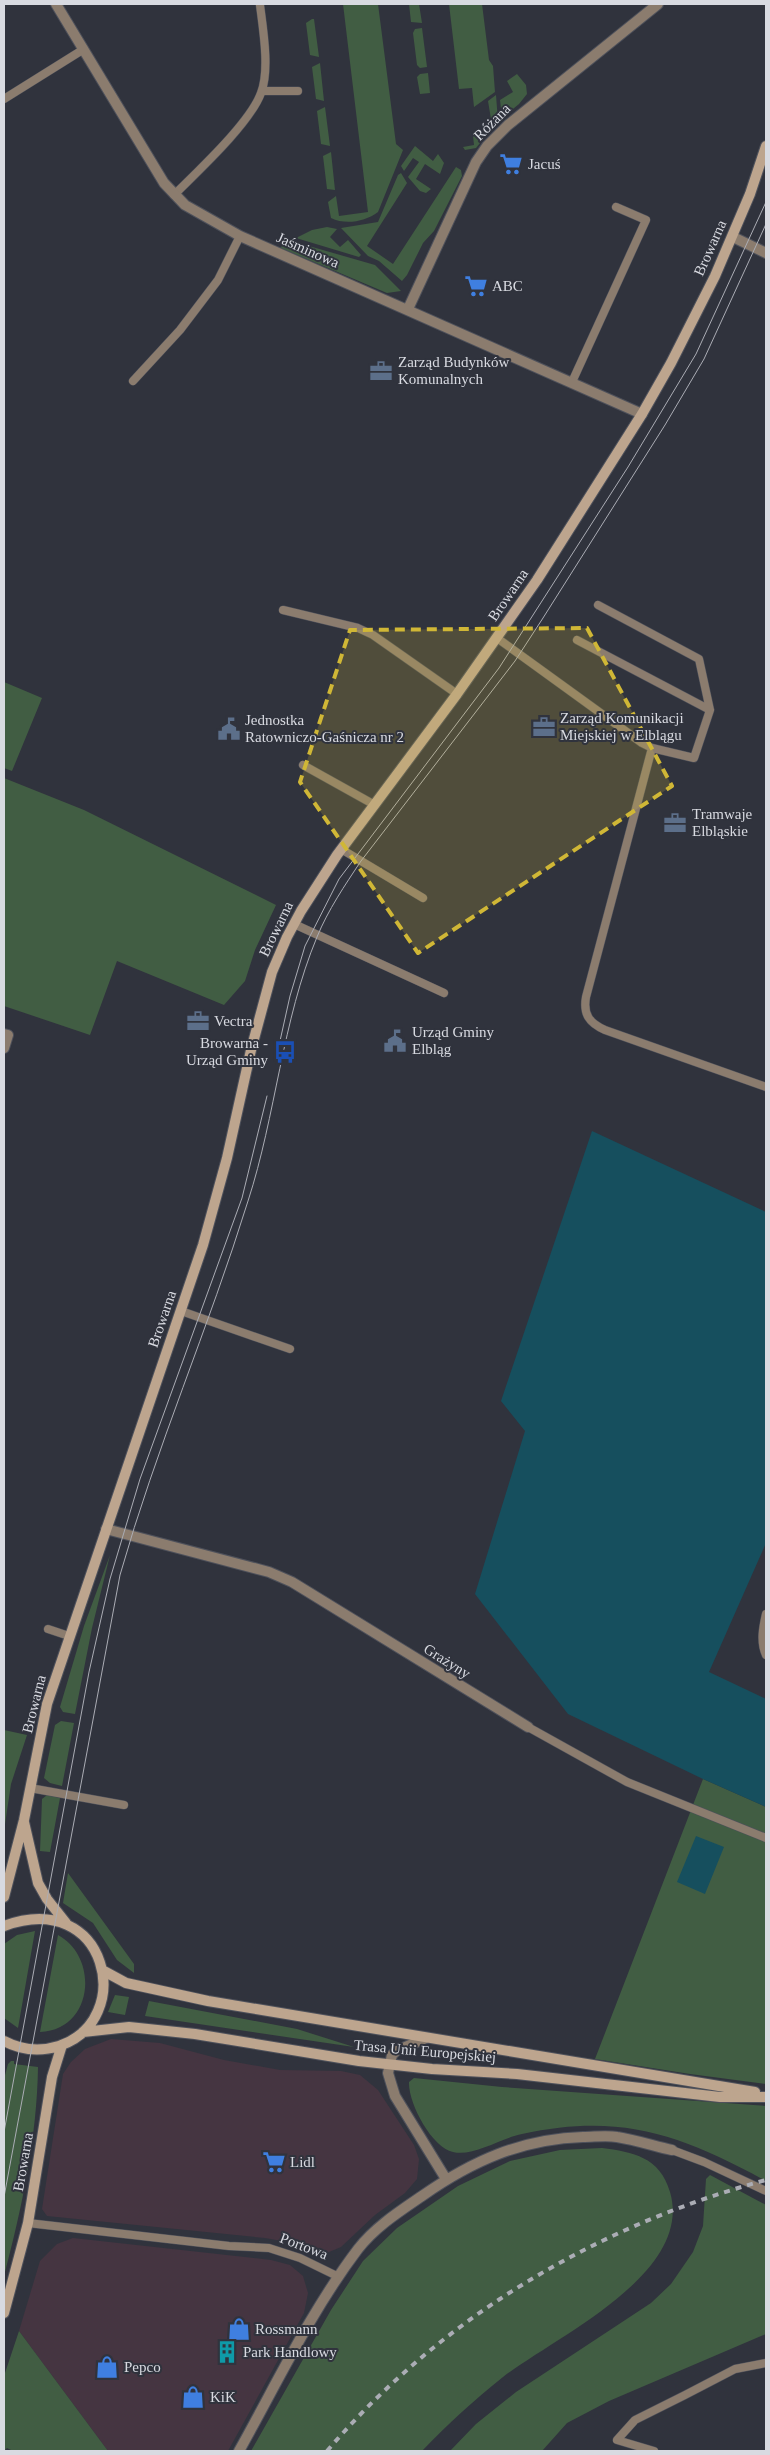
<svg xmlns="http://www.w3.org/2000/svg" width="770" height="2455" font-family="Georgia,serif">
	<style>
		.commercial { fill: #453541 }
		.green { fill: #415d43 }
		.water { fill: #164f5e }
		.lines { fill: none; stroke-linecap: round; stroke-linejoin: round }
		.lane-casing { stroke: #4e515b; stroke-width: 9 }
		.street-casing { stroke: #4e515b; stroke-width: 12 }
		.secondary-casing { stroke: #4e515b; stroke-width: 12 }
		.lane { stroke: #8b7c6e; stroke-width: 8 }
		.street { stroke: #8b7c6e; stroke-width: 10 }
		.secondary { stroke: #bda58e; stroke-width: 10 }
		.tram { stroke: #abadb5; stroke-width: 1 }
		.rail { stroke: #abadb5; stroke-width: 4; stroke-dasharray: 6 6; stroke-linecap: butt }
		.marked { fill: #d0b736; fill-opacity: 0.2; stroke: #d0b736; stroke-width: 4; stroke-dasharray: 10 6; stroke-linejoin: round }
		.labels { text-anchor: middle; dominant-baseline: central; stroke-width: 4; stroke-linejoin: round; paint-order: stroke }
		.street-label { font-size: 15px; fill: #d8dae1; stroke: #30333d }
		.poi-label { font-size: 15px; fill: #d8dae1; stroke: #30333d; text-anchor: start }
	</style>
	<rect width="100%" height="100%" fill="#30333d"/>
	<!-- commercial -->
	<path class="commercial" d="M111 2039 160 2043 224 2060 280 2070 341 2071 360 2075 378 2090 414 2145 419 2159 417 2179 405 2193 375 2215 341 2247 329 2252 322 2253 287 2242 265 2238 47 2216 42 2209 63 2074 71 2062 85 2049Z
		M73 2238 271 2260 290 2265 303 2276 308 2293 304 2313 228 2451H108L19 2331 40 2261 57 2244Z"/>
	<!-- green -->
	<path class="green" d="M343 4H378L396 144 403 150 378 212C365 222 345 225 331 218L328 202 336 196 339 216 368 212Z
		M409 4H419L422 23 411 22Z
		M449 4H482L489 60 493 66 495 92 474 107 472 88 459 89Z
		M312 19H314L319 57 310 55 306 23Z
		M422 28 427 67 420 68 417 65 413 33 415 29Z
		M320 63 324 101 316 99 312 67Z
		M428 73 430 93 420 94 417 77 420 74Z
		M517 74 526 85 527 94 519 104 502 118 500 100 513 92 507 81Z
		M496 95 498 121 476 148 465 150 463 147 474 145 473 136 492 125 488 101Z
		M325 107 330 146 321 144 317 111Z
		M415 146 433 161 438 154 444 163 440 174 425 164 416 179 431 189 426 193 420 191 408 177 419 162 413 158 404 171 401 166Z
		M331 152 335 190 327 189 323 156Z
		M456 167 461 170 462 176 434 231 423 243 407 275 402 281 379 261 368 256 341 228 378 222 398 175 401 173 407 183 367 246 393 264Z
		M327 227 337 229 330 237 340 247 348 240 361 255 359 257 296 238 312 230Z
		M295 242 375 265 401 291 387 293 281 248 282 245Z
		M4 682 42 698 12 771 4 768Z
		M4 778 84 810 276 905 255 950 245 981 224 1005 117 961 90 1035 4 1006Z
		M110 1555 92 1628 75 1714 63 1712 60 1707 84 1626Z
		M61 1721 74 1723 62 1786 50 1783 44 1778 55 1725Z
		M4 1730 27 1735 11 1784 4 1831Z
		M703 1779 766 1807V2084L690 2074 595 2059Z
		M47 1795 60 1798 50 1852 40 1851 42 1799Z
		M68 1873 134 1964V1973L117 1960 93 1923 63 1903Z
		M35 1931 18 2028 4 2018V1944L17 1935Z
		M58 1935C100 1958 93 2030 40 2032Z
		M115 1995 129 1997 125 2015 108 2012Z
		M149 2001 297 2029 354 2047 145 2016Z
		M11 2061H14V2064L38 2067C37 2137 22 2208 4 2276V2079L8 2064Z
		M414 2078 502 2087 766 2106V2181C679 2134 621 2113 522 2134 501 2138 473 2157 453 2152 432 2148 408 2103 409 2082Z
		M602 2148C633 2152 660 2157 670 2192 694 2274 555 2337 503 2377 474 2400 448 2424 422 2451H251L331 2310 363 2261 397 2228 458 2186 510 2161 560 2150Z
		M710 2175 766 2205V2334L609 2401 567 2423 542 2451H450L476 2424 516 2392 651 2303 671 2284 693 2252 703 2226 706 2179Z
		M19 2331 108 2451H13L7 2448 4 2451V2376Z"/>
	<!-- water -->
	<path class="water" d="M592 1131 766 1212V1543L709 1672 766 1699V1807L703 1779 568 1714 475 1594 525 1431 501 1401Z
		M696 1836 724 1847 705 1894 677 1882Z"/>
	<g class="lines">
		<defs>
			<path id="lane" d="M262 91H298
				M4 99 84 49
				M174 195C198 171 250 123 261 93 270 70 263 29 260 5
				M133 381 180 330 218 280 240 236
				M572 382 646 220 616 207
				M598 605 699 659 710 710 694 758 652 748
				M283 610 358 628 373 635 457 694
				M497 638 642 743 652 748 586 997C583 1014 589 1023 605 1030L766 1087
				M577 640 710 710
				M303 765 373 804
				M341 849 423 898
				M294 924 444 993
				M181 1311 290 1349
				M766 1614C763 1627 760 1642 766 1655
				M48 1629 69 1636
				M528 1727 627 1782 766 1838
				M30 1788 124 1805
				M672 2150 704 2162 766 2191
				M28 2223 229 2246 269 2248 300 2258 339 2277
				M654 2451 617 2440 635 2420 685 2395 735 2369 766 2363"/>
			<path id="street" d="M56 4 164 183 185 205 240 236 642 414
				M733 237 766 253
				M408 309 476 162 487 146 508 125 658 4
				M4 1034 8 1035 4 1048
				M106 1529 269 1572 292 1582 528 1727
				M426 2038 396 2051 392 2055 388 2073 395 2096 446 2179
				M239 2451C277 2383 311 2311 358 2249 375 2227 400 2211 422 2196 472 2161 521 2139 583 2137 594 2137 606 2135 617 2137 636 2140 654 2146 672 2150"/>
			<path id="secondary" d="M24 1822 38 1883 47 1899 66 1923
				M4 1897 24 1820 47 1704 203 1245 227 1158 251 1050 272 972 287 937 301 911 337 855 457 694 537 580 642 414 671 363 715 276 750 194 766 146
				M4 1926C108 1888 137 2020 59 2046 40 2052 21 2050 4 2041
				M102 1970 126 1983 208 2001 755 2092
				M83 2032 129 2027 195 2034 359 2061 432 2069 517 2074 720 2097H766
				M4 2313 28 2223 52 2077 62 2045"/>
		</defs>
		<!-- lane casing -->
		<use href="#lane" class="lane-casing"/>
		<!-- street casing -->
		<use href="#street" class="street-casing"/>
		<!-- secondary casing -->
		<use href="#secondary" class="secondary-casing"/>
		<!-- lane -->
		<use href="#lane" class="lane"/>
		<!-- street -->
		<use href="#street" class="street"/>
		<!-- secondary -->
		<use href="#secondary" class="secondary"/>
		<!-- tram -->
		<path class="tram" d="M278 1050 290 996 305 946 339 879 499 668 628 467 696 354 766 202
			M4 2132 89 1672 110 1579 140 1479 242 1198 267 1096
			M4 2197 120 1575C156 1448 209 1327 248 1201 276 1115 282 1021 317 937 328 910 345 885 361 861L515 661 543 618 665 425 704 359 766 224"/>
		<!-- rail -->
		<path class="rail" d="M327 2451C442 2317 596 2226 766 2180"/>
	</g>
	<!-- marked area -->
	<path class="marked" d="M587 628 672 786 418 953 300 782 350 630Z"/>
	<!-- icons -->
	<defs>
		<symbol id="supermarket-bare" viewBox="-9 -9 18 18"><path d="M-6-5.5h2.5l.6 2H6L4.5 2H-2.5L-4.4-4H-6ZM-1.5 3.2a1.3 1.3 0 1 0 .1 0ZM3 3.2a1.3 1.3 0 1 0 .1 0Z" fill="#3f7fe0" stroke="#30333d" stroke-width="2.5" paint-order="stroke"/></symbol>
		<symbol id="office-bare" viewBox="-9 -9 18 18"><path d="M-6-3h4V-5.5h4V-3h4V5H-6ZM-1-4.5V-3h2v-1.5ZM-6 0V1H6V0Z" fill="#5c6f8a" stroke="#30333d" stroke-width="2.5" paint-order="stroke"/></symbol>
		<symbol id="civic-bare" viewBox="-9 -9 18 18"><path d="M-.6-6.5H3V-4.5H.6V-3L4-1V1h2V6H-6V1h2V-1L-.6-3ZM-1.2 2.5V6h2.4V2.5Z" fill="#5c6f8a" stroke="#30333d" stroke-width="2.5" paint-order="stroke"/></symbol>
		<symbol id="bus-bare" viewBox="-9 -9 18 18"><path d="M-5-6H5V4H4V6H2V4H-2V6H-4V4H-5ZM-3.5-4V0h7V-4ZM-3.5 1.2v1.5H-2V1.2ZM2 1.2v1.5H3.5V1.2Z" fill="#1a4fb4" stroke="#30333d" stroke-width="2.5" paint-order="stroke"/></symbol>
		<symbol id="shop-bare" viewBox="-9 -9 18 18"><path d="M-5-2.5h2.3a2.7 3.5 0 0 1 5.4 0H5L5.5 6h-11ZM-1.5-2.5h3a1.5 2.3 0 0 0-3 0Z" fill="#3f7fe0" stroke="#30333d" stroke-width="2.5" paint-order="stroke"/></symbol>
		<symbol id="building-bare" viewBox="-9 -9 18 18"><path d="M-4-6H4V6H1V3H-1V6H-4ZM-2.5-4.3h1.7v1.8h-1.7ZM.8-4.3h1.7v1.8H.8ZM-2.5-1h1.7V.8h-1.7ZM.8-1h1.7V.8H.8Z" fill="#0f9aa8" stroke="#30333d" stroke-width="2.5" paint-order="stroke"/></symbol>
	</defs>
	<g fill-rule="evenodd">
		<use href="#supermarket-bare" x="495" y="148" width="32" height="32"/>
		<use href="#supermarket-bare" x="460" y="270" width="32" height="32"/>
		<use href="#office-bare" x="365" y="355" width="32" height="32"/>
		<use href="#office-bare" x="528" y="711" width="32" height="32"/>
		<use href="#civic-bare" x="213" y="713" width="32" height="32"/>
		<use href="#office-bare" x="659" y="807" width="32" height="32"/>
		<use href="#office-bare" x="182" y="1005" width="32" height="32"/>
		<use href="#civic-bare" x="379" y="1025" width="32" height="32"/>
		<use href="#bus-bare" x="269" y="1036" width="32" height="32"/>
		<use href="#supermarket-bare" x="258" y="2146" width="32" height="32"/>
		<use href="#shop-bare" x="223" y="2313" width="32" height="32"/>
		<use href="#building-bare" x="211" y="2336" width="32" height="32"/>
		<use href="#shop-bare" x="91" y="2351" width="32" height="32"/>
		<use href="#shop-bare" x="177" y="2381" width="32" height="32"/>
	</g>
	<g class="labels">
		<!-- street labels -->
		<g class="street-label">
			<text transform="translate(492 122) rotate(-45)">Różana</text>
			<text transform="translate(710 248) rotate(-66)">Browarna</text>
			<text transform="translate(308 250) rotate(24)">Jaśminowa</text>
			<text transform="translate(508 595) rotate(-56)">Browarna</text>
			<text transform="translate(276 929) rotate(-64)">Browarna</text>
			<text transform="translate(162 1319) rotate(-71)">Browarna</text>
			<text transform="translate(447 1661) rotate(32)">Grażyny</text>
			<text transform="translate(34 1704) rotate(-76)">Browarna</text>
			<text transform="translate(425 2051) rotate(5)">Trasa Unii Europejskiej</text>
			<text transform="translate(23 2162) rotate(-80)">Browarna</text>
			<text transform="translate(304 2246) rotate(21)">Portowa</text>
		</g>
		<!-- poi labels -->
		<g class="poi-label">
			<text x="528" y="164">Jacuś</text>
			<text x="492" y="286">ABC</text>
			<text x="398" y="362">Zarząd Budynków<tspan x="398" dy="17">Komunalnych</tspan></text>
			<text x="560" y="718">Zarząd Komunikacji<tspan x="560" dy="17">Miejskiej w Elblągu</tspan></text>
			<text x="245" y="720">Jednostka<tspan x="245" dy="17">Ratowniczo-Gaśnicza nr 2</tspan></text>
			<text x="692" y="814">Tramwaje<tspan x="692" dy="17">Elbląskie</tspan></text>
			<text x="214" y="1021">Vectra</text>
			<text x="412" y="1032">Urząd Gminy<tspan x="412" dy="17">Elbląg</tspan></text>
			<text x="268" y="1043" text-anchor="end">Browarna -<tspan x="268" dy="17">Urząd Gminy</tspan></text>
			<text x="290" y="2162">Lidl</text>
			<text x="255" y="2329">Rossmann</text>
			<text x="243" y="2352">Park Handlowy</text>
			<text x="124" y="2367">Pepco</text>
			<text x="210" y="2397">KiK</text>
		</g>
	</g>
	<!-- border -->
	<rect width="770" height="2455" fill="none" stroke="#d8dae1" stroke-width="10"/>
</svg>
